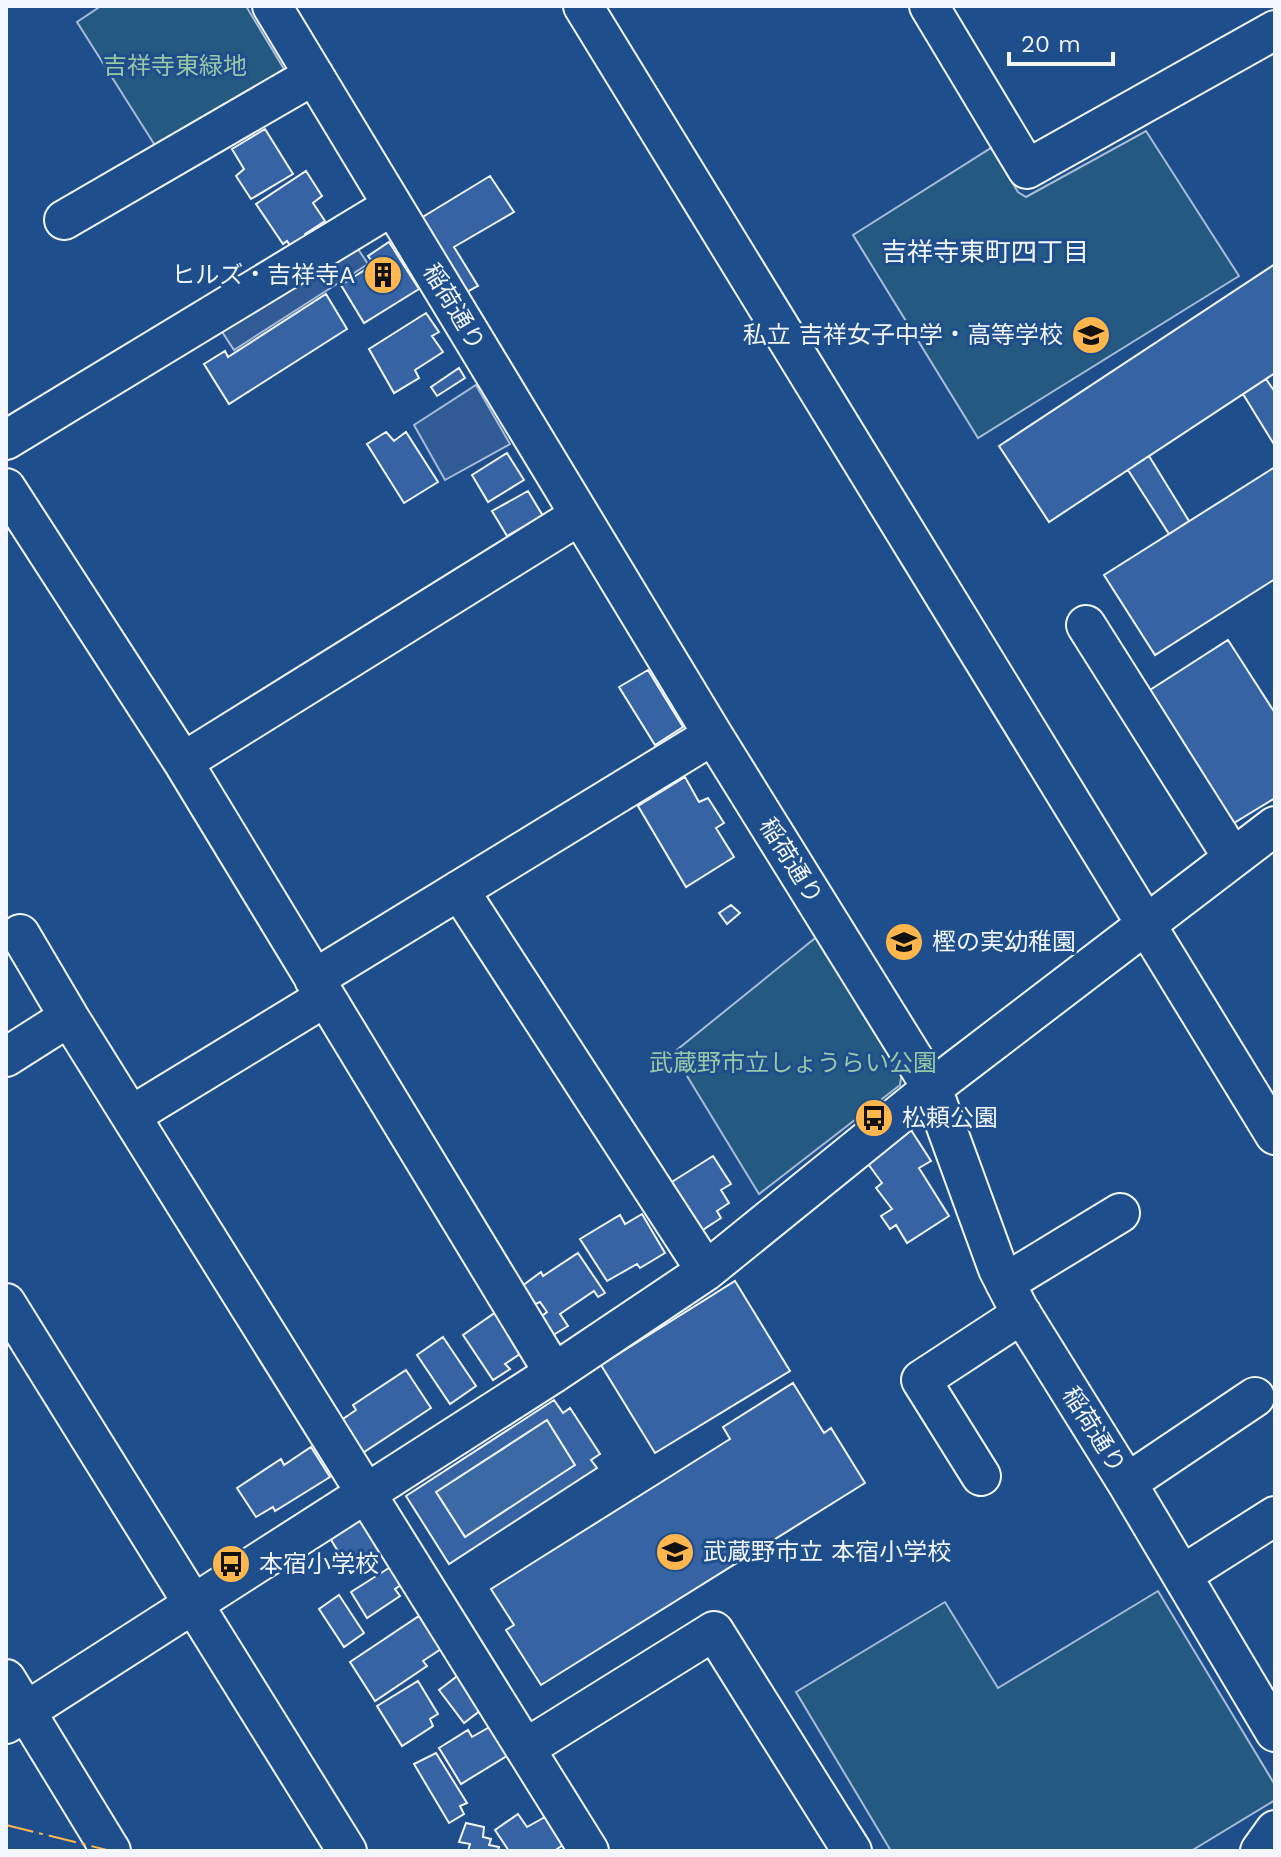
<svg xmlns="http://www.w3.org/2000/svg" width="1281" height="1857" font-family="'Work Sans','Noto Sans JP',sans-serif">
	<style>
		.green { fill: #245a82; stroke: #a8bbd7; stroke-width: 2 }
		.parking { fill: #305b95; stroke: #a8bbd7; stroke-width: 2 }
		.water { fill: #3b69a3; stroke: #a8bbd7; stroke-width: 2 }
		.building { fill: #3563a3; stroke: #f2f6ff; stroke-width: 2; fill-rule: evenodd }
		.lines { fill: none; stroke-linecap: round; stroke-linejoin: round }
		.minor-casing { stroke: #f2f6ff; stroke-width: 42 }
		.minor { stroke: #1f4e8c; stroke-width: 38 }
		.power { stroke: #ffb74d; stroke-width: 2; stroke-dasharray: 28 6 4 6; stroke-linecap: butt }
		.labels { text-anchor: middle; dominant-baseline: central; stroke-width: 6; stroke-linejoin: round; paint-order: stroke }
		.park-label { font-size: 24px; fill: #97c8a6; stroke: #1f4e8c }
		.poi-label { font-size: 24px; fill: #f2f6ff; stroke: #1f4e8c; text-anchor: start }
		.street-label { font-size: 24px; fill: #f2f6ff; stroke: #1f4e8c }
		.neighbourhood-label { font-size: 26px; fill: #f2f6ff; stroke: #1f4e8c }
	</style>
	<rect width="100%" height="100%" fill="#1f4e8c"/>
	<!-- green -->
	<path class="green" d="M101 6H246L284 69 156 147 77 22Z
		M1146 131 1239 276 978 438 853 235 991 148 1018 192 1026 197Z
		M819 935 902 1072 900 1085 759 1194 673 1053Z
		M1158 1591 1275 1785V1800L1191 1851H891L796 1692 945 1602 998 1688Z"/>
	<!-- parking -->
	<path class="parking" d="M354 243 368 264 234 350 219 327Z
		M476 385 510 444 445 480 414 425Z"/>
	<!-- water -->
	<path class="water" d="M547 1420 575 1465 465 1537 436 1492Z"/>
	<!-- building -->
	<path class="building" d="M265 129 293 174 251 199 236 176 244 169 232 149Z
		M306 171 322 196 313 203 325 221 305 234 308 240 292 249 287 241 283 244 256 204Z
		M490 176 514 212 454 247 478 286 467 292 421 218Z
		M389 242 419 289 364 323 341 285 374 264 368 256Z
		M1275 264V373L1049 522 999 446Z
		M326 294 347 329 229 404 204 364 225 351 228 357Z
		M426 313 439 332 432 336 443 352 415 370 419 378 394 393 369 349Z
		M459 368 465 378 437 396 431 387Z
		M1266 379 1275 392V446L1243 394Z
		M386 432 394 441 406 432 438 482 404 503 367 444Z
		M507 453 524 480 488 502 472 475Z
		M1149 456 1189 521 1169 534 1128 470Z
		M1275 467V579L1155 655 1104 575Z
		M528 491 543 516 507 536 492 511Z
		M1228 640 1275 713V798L1234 823 1150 690Z
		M648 670 683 727 655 745 619 687Z
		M685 777 699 802 708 798 724 823 716 828 734 857 686 887 638 806Z
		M731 905 740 913 727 924 719 913Z
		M911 1130 931 1161 919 1168 949 1216 907 1243 896 1225 890 1229 881 1216 892 1209 876 1188 882 1183 866 1161Z
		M713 1156 731 1184 721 1190 729 1203 717 1211 721 1218 698 1233 667 1185Z
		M642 1214 665 1253 640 1268 637 1264 607 1281 580 1239 620 1215 625 1224Z
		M578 1253 605 1293 598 1297 594 1291 560 1314 568 1326 550 1337 538 1319 547 1312 540 1302 533 1305 522 1286 541 1272 543 1276Z
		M735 1281 790 1371 655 1453 601 1365Z
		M496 1312 523 1352 505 1364 510 1369 493 1380 463 1335Z
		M443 1337 476 1386 450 1404 417 1355Z
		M406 1370 431 1408 361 1454 340 1421 356 1410 353 1405Z
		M793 1383 824 1433 831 1428 865 1483 541 1685 506 1630 514 1625 491 1589 730 1439 723 1427Z
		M554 1400 563 1413 570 1408 600 1454 591 1460 597 1468 449 1564 406 1496ZM547 1420 575 1465 465 1537 436 1492Z
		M311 1447 330 1477 275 1511 273 1507 256 1517 237 1488 281 1459 284 1465Z
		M361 1518 385 1549 351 1573 330 1538Z
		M392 1566 404 1583 395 1589 400 1596 367 1618 351 1592Z
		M339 1595 364 1633 344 1647 319 1609Z
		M419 1616 441 1649 423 1661 427 1666 375 1701 350 1662Z
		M460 1674 485 1707 464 1723 439 1690Z
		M418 1681 438 1714 430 1719 433 1726 402 1746 377 1706Z
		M493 1725 510 1754 461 1784 439 1748 468 1730 472 1737Z
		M436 1753 467 1803 460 1806 464 1814 449 1823 414 1764Z
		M518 1814 527 1827 545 1817 563 1845 554 1851H509L495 1830Z
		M466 1823 484 1827 483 1837 491 1839 489 1845 499 1847 498 1851H468L470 1844 459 1842Z"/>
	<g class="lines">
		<defs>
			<path id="minor" d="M272 6 713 735 932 1088 998 1269 1018 1308 1127 1483 1275 1732
				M583 6 1275 1135
				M929 6 1027 169 1275 30
				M64 220 314 75
				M6 440 392 206
				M6 488 183 762 554 1373
				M1086 625 1233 858
				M183 762 580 515
				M459 890 706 1271
				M20 934 69 1017 589 1851
				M314 979 713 735
				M6 1057 69 1017
				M132 1115 324 998
				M1005 1283 1120 1213
				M6 1303 347 1851
				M981 1476 921 1380 1022 1314
				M1127 1483 1255 1397
				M1182 1575 1275 1516
				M6 1679 111 1851
				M6 1724 554 1373 706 1271 932 1088 1275 826
				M526 1748 714 1631 852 1851
				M1260 1851 1275 1830"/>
		</defs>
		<!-- minor casing -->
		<use href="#minor" class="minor-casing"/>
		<!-- minor -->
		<use href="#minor" class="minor"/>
		<!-- power -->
		<path class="power" d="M6 1825 111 1851"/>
	</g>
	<!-- icons -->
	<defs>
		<symbol id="building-disc" viewBox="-11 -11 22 22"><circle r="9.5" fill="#ffb74d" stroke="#1f4e8c"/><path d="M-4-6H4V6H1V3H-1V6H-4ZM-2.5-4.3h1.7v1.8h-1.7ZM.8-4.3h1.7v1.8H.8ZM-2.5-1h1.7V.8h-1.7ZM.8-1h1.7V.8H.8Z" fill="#111"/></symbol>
		<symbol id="school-disc" viewBox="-11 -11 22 22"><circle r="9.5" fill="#ffb74d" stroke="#1f4e8c"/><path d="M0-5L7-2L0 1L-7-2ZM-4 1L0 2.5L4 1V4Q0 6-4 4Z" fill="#111"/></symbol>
		<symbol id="bus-disc" viewBox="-11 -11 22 22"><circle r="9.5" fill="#ffb74d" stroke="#1f4e8c"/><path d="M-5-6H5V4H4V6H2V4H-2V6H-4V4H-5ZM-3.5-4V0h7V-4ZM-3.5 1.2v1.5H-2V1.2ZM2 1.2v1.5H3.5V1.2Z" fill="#111"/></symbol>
	</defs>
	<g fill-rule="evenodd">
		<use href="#building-disc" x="361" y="253" width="44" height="44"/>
		<use href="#school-disc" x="1069" y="313" width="44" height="44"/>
		<use href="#school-disc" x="882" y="920" width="44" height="44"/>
		<use href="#bus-disc" x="852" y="1096" width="44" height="44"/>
		<use href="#school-disc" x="653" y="1530" width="44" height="44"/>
		<use href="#bus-disc" x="209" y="1542" width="44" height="44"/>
	</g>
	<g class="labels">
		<!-- park labels -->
		<g class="park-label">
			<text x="175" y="66">吉祥寺東緑地</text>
			<text x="793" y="1063">武蔵野市立しょうらい公園</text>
		</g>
		<!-- poi labels -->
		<g class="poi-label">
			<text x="355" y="275" text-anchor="end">ヒルズ・吉祥寺A</text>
			<text x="1063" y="335" text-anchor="end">私立 吉祥女子中学・高等学校</text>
			<text x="932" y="942">樫の実幼稚園</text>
			<text x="902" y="1118">松頼公園</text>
			<text x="703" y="1552">武蔵野市立 本宿小学校</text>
			<text x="259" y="1564">本宿小学校</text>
		</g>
		<!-- street labels -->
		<g class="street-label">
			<text transform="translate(454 307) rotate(59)">稲荷通り</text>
			<text transform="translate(791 861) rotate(58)">稲荷通り</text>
			<text transform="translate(1094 1430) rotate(58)">稲荷通り</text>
		</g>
		<!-- neighbourhood labels -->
		<g class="neighbourhood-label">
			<text x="985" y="252">吉祥寺東町四丁目</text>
		</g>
	</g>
	<!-- border -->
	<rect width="1281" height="1857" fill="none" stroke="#f2f6ff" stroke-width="16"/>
	<!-- scale -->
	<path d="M1009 52v12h104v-12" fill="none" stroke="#f2f6ff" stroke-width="4"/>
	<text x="1021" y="52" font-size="24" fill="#f2f6ff" stroke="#1f4e8c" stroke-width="6" paint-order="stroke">20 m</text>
</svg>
